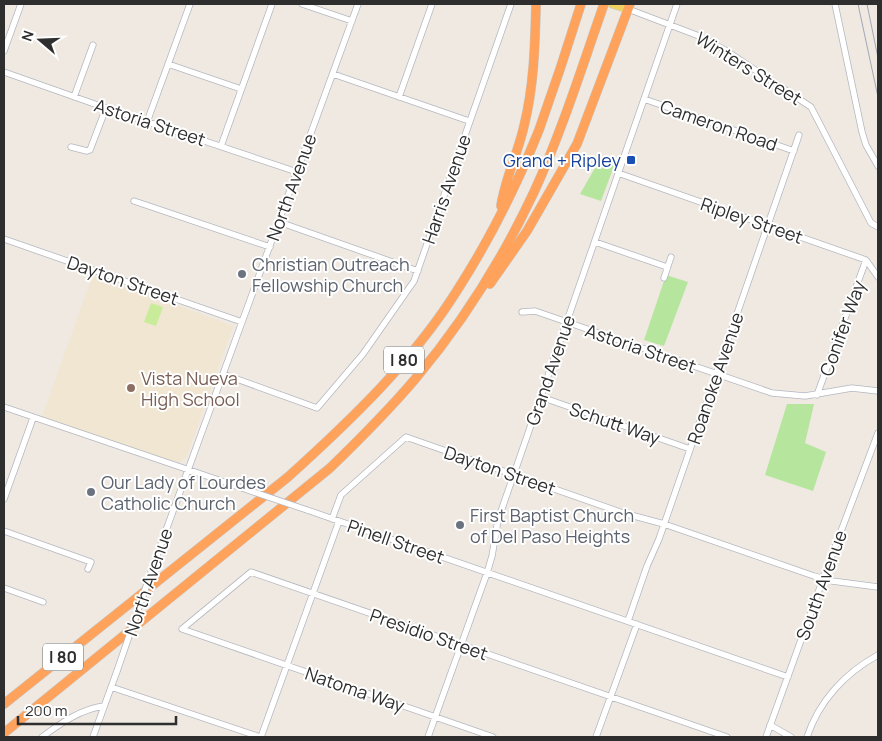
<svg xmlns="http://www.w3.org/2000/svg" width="882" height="741" font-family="Manrope,sans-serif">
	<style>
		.education { fill: #f0e6d1 }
		.green { fill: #b6e59e }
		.pitch { fill: #c9ec9a }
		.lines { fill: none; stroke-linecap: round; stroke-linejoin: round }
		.minor-casing { stroke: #b4b7c1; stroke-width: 7 }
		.major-casing { stroke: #c9c9c9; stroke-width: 9 }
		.highway-casing { stroke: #c9c9c9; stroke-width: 10 }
		.minor { stroke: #fff; stroke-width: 5.5 }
		.major { stroke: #f2d163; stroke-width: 8 }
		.highway { stroke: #ffa35c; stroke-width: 9 }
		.tram { stroke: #a3a6b8; stroke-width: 1 }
		.minor-bridge-casing { stroke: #b4b7c1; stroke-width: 7; stroke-linecap: butt }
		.minor-bridge { stroke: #fff; stroke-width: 5.5 }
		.transit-dot { fill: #1a4fb4; stroke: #fff; stroke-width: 2 }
		.worship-dot { fill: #6b7280; stroke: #fff; stroke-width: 2 }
		.education-dot { fill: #8d6e63; stroke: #fff; stroke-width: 2 }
		.labels { text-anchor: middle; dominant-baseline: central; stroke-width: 4; stroke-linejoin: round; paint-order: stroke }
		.shield { fill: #fff; stroke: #6d6d6d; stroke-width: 1 }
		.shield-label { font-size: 16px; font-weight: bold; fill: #2e2e2e }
		.street-label { font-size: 18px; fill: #2e2e2e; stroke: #fff }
		.transit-label { font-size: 18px; fill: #164399; stroke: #fff; text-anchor: end }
		.worship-label { font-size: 18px; fill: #5b616d; stroke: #fff; text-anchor: start }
		.education-label { font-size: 18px; fill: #785e54; stroke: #fff; text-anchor: start }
	</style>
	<rect width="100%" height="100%" fill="#efe9e1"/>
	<!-- education -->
	<path class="education" d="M93 274 233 326 186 458 181 460 180 462 176 463 42 417Z"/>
	<!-- green -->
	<path class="green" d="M599 161 614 166 601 201 580 194Z
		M666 275 688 282 664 346 644 340Z
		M787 404H814L805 443 826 452 813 491 765 475Z"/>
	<!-- pitch -->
	<path class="pitch" d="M151 303 163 307 156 326 144 322Z"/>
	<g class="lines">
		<defs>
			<path id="minor" d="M302 4 352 21
				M835 4 862 132 866 145 878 166
				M628 9 699 36 725 50 811 107 871 223 878 227
				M4 51 21 4
				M168 64 241 89
				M4 72 106 108 297 172
				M333 74 469 121
				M74 97 93 45
				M399 97 432 4
				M644 99 794 151
				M147 122 190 4
				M221 146 272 4
				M71 147 87 151 90 150 106 108
				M618 173 866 260 878 277
				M134 201 270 247
				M279 222 418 271
				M4 239 242 322
				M595 242 667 267
				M664 278 671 257
				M522 312 535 311 772 393 805 396 852 388 878 391
				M223 374 317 408 363 354 414 281 511 4
				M817 395 866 260
				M541 397 690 449
				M4 407 242 488
				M4 499 33 418
				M307 510 788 677
				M332 519 341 495 406 437 623 513 664 524 814 576 832 581 878 587
				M4 531 91 562 88 569
				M157 555 358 4
				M4 588 43 602
				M628 621 647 566 659 539 799 135
				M111 687 260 737
				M770 725 791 737
				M42 737C61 723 81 709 104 706
				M93 737 117 671
				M261 737 339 521
				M428 737 487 573 492 556 498 520 677 4
				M493 737 182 629 251 572 727 737
				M596 737 637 624
				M766 737 823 579 878 433
				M807 737C819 701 845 673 878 655"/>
			<path id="major" d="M612 4 628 9"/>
			<path id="highway" d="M501 206C505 179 518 153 524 126 534 86 535 45 536 4
				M490 284 527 231 577 144 630 4
				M4 704 288 477C350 421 414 360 458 289 490 239 517 185 539 130 554 88 568 46 581 4
				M4 733 330 468C360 439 389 410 416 378 463 322 503 258 534 192 562 131 582 67 604 4"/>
		</defs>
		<!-- minor casing -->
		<use href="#minor" class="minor-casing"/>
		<!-- major casing -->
		<use href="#major" class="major-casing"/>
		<!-- highway casing -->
		<use href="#highway" class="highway-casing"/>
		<!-- minor -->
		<use href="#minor" class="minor"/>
		<!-- major -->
		<use href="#major" class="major"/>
		<!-- highway -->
		<use href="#highway" class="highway"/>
		<!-- tram -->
		<path class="tram" d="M858 4 878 97
			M867 4 878 58"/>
		<defs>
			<path id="minor-bridge" d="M242 488 307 510
				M117 671 157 555"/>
		</defs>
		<!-- minor-bridge casing -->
		<use href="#minor-bridge" class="minor-bridge-casing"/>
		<!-- minor-bridge -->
		<use href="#minor-bridge" class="minor-bridge"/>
	</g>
	<!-- markers -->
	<rect class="transit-dot" x="626" y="155" width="10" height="10" rx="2.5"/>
	<g class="worship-dot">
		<circle cx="242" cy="274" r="5"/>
		<circle cx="91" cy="492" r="5"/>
		<circle cx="460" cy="525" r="5"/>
	</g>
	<circle class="education-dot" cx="131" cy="388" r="5"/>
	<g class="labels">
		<!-- shield labels -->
		<g class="shield">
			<rect x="384" y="346.5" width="40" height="27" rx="4"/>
			<rect x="43" y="643.5" width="40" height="27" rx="4"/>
		</g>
		<g class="shield-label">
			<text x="404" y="360">I 80</text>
			<text x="63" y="657">I 80</text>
		</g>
		<!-- street labels -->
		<g class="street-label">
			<text transform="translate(749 68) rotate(32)">Winters Street</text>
			<text transform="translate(150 122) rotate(18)">Astoria Street</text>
			<text transform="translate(719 125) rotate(19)">Cameron Road</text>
			<text transform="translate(291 187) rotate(-70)">North Avenue</text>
			<text transform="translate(446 189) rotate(-71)">Harris Avenue</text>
			<text transform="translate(752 220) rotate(19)">Ripley Street</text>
			<text transform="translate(123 280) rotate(19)">Dayton Street</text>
			<text transform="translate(842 328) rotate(-70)">Conifer Way</text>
			<text transform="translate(641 348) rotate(19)">Astoria Street</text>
			<text transform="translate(550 370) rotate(-71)">Grand Avenue</text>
			<text transform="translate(715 378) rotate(-71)">Roanoke Avenue</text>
			<text transform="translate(615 423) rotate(19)">Schutt Way</text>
			<text transform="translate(500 470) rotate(19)">Dayton Street</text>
			<text transform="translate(396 541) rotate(19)">Pinell Street</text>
			<text transform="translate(148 582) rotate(-71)">North Avenue</text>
			<text transform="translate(821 585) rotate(-70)">South Avenue</text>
			<text transform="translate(429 634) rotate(19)">Presidio Street</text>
			<text transform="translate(355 689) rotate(19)">Natoma Way</text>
		</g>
		<!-- transit labels -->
		<g class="transit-label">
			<text x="621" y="160">Grand + Ripley</text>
		</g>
		<!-- worship labels -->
		<g class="worship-label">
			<text x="252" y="264">Christian Outreach<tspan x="252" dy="21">Fellowship Church</tspan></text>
			<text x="101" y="482">Our Lady of Lourdes<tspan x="101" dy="21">Catholic Church</tspan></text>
			<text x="470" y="515">First Baptist Church<tspan x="470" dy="21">of Del Paso Heights</tspan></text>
		</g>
		<!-- education labels -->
		<g class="education-label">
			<text x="141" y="378">Vista Nueva<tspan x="141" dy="21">High School</tspan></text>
		</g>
	</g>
	<!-- border -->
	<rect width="882" height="741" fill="none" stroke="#2e2e2e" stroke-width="10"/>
	<!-- north arrow -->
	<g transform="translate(40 40) rotate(289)" stroke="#ffffff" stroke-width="4" paint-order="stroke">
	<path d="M0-4L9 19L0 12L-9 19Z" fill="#2e2e2e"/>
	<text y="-8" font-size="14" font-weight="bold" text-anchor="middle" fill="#2e2e2e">N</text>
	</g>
	<!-- scale -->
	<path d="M18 716v8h158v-8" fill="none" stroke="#2e2e2e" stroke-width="2.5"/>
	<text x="25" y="716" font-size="15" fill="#2e2e2e" stroke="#ffffff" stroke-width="4" paint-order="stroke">200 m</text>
</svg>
